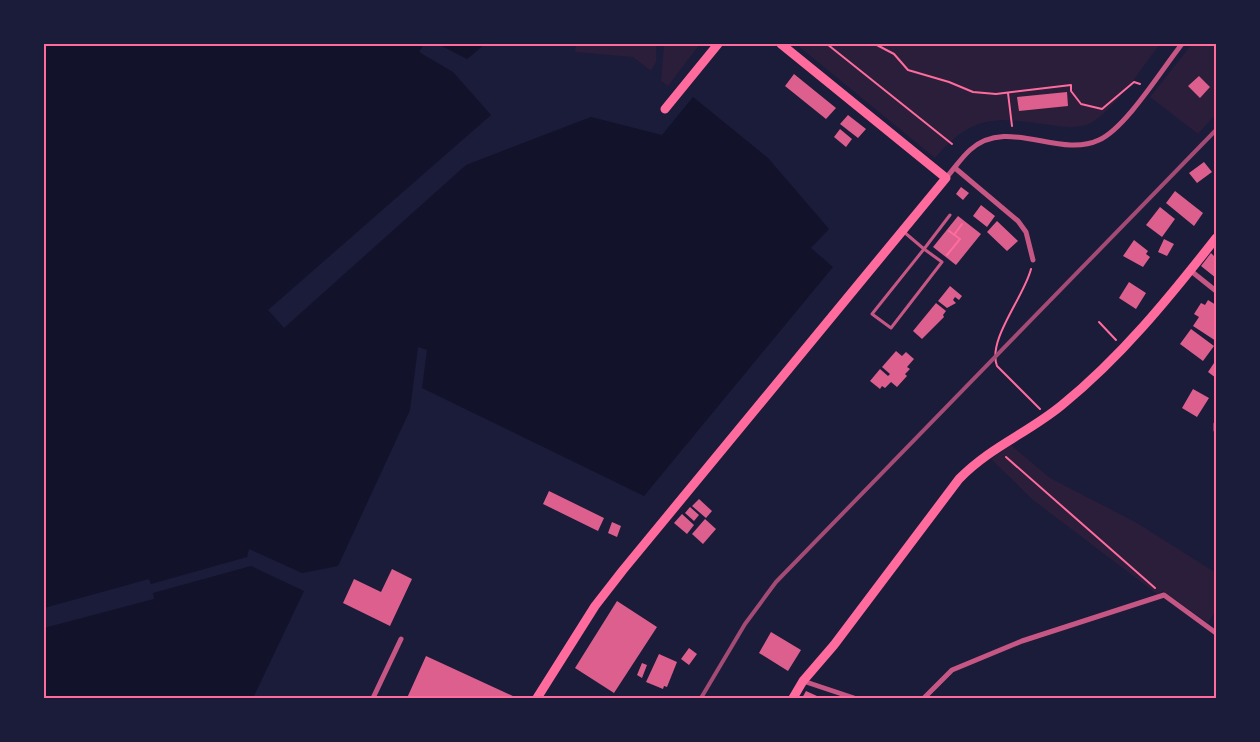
<svg xmlns="http://www.w3.org/2000/svg" width="1260" height="742" font-family="'Public Sans',sans-serif">
	<style>
		.green { fill: #2a1e3b }
		.water { fill: #12122b }
		.building { fill: #dd5f8e }
		.lines { fill: none; stroke-linecap: round; stroke-linejoin: round }
		.path { stroke: #ff6b9d; stroke-width: 2 }
		.service { stroke: #c65784; stroke-width: 3 }
		.minor { stroke: #c65784; stroke-width: 5 }
		.primary { stroke: #ff6b9d; stroke-width: 9 }
		.rail { stroke: #a44b75; stroke-width: 4 }
		.neatline { fill: none; stroke: #ff6b9d; stroke-width: 2 }
	</style>
	<rect width="100%" height="100%" fill="#1b1b3a"/>
	<!-- green -->
	<path class="green" d="M576 44H656V62L651 71 633 57 575 52Z
		M664 44H700L668 86 661 81Z
		M796 44H1160C1142 67 1116 109 1091 123 1078 129 1063 127 1050 125 996 117 972 114 935 158Z
		M1192 44H1216V114L1198 134 1150 97Z
		M1011 445 1050 478 1137 523 1216 573V610L1208 623 1163 591 1157 594 1033 500 991 459Z"/>
	<!-- water -->
	<path class="water" d="M44 44H424L419 52 453 72 491 115 268 310 284 328 466 165 591 117 662 135 693 97 768 158 829 229 811 248 833 267 644 496 422 388 427 350 418 347 410 410 338 566 302 573 249 549 247 557 151 584 149 579 44 608Z
		M438 44H485L467 59Z
		M251 566 304 591 253 698H44V628L154 599 153 593Z"/>
	<!-- building -->
	<path class="building" d="M794 74 836 108 826 119 785 86Z
		M1199 76 1210 87 1200 98 1188 86Z
		M1067 92 1068 106 1019 111 1017 97Z
		M848 115 866 129 858 138 840 124Z
		M840 129 852 139 846 147 834 137Z
		M1204 162 1212 172 1197 183 1189 173Z
		M961 187 969 193 963 200 956 194Z
		M1175 191 1203 213 1194 226 1166 203Z
		M981 205 995 216 987 227 973 216Z
		M1160 207 1175 219 1162 237 1146 225Z
		M958 216 981 234 956 265 933 247Z
		M997 221 1018 241 1007 251 987 232Z
		M1164 239 1174 244 1167 256 1158 252Z
		M1134 240 1148 251 1146 254 1150 257 1143 267 1123 256Z
		M1211 253 1216 258V278L1201 266Z
		M1129 282 1146 293 1136 309 1119 298Z
		M950 286 962 296 959 300 955 297 953 300 956 303 947 308 938 301Z
		M1208 300 1216 305V341L1193 326 1199 317 1194 314 1201 303 1205 305Z
		M936 303 946 311 943 315 944 317 922 339 913 331Z
		M1191 329 1214 346 1203 361 1180 344Z
		M896 351 902 356 906 352 914 359 907 367 910 369 905 374 907 376 897 387 891 382 885 388 882 386 880 389 870 381 880 369 888 376 890 374 882 367Z
		M1216 360V378L1208 372Z
		M1193 389 1209 398 1197 417 1182 408Z
		M549 491 604 518 598 531 543 504Z
		M699 499 712 511 706 518 692 506Z
		M690 507 699 515 694 521 685 513Z
		M682 514 694 525 687 534 674 523Z
		M705 519 716 529 703 544 692 534Z
		M612 522 621 526 617 537 608 533Z
		M392 569 412 579 390 626 343 603 354 579 381 592Z
		M617 601 657 627 614 693 575 668Z
		M771 632 801 650 788 671 759 653Z
		M689 648 697 654 689 665 681 659Z
		M659 654 677 662 667 687 664 686 663 689 646 682Z
		M426 656 515 697V698H407Z
		M642 663 647 665 642 678 637 675Z
		M806 691 817 696 816 698H802Z"/>
	<g class="lines">
		<!-- path -->
		<path class="path" d="M827 44 952 144
			M875 44 894 54 908 70 949 82 973 92 996 94 1071 85V91L1081 104 1102 109 1134 82 1140 84
			M1008 93 1012 126
			M954 235 962 224
			M947 255 960 239 949 231
			M1031 269C1024 297 987 340 997 366L1040 409
			M1099 322 1116 340
			M1006 457 1155 588"/>
		<!-- service -->
		<path class="service" d="M904 232 924 249 950 215
			M924 249 942 262 891 328 872 314Z"/>
		<!-- minor -->
		<path class="minor" d="M955 168 1018 221 1026 232 1033 260
			M946 178C954 169 961 158 970 150 1007 116 1059 159 1099 140 1126 128 1162 69 1182 44
			M1191 271 1216 291
			M1216 424V430
			M803 681 854 698
			M373 698 401 639
			M924 698 952 670 1022 641 1164 595 1216 633"/>
		<!-- primary -->
		<path class="primary" d="M665 109 718 44
			M537 698 595 606 623 570 946 178 781 44
			M793 698 803 681 834 645 959 479C990 447 1028 433 1062 405 1121 357 1169 298 1216 238"/>
		<!-- rail -->
		<path class="rail" d="M701 698 745 624 776 582 1216 130"/>
	</g>
	<!-- border -->
	<rect width="1260" height="742" fill="none" stroke="#1b1b3a" stroke-width="90"/>
	<rect x="45" y="45" width="1170" height="652" class="neatline"/>
</svg>
